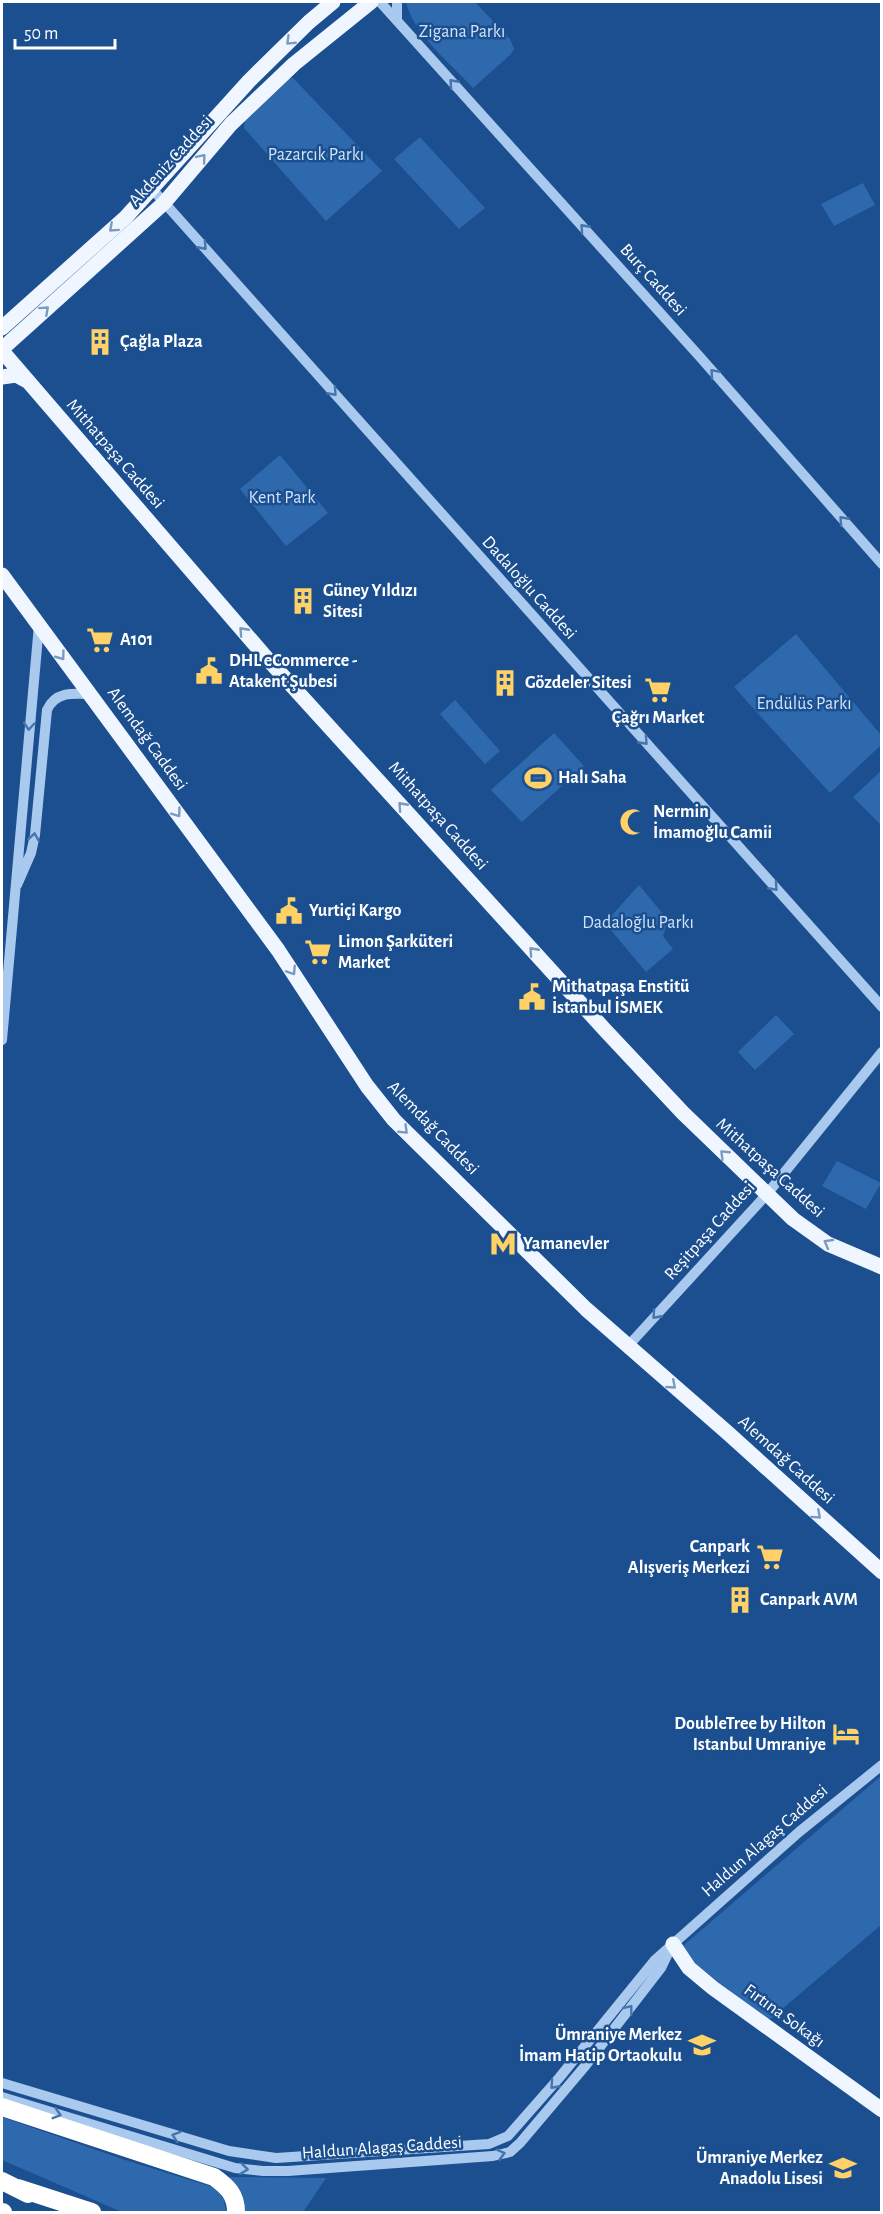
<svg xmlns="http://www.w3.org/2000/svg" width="883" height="2214" font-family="'Alegreya Sans',sans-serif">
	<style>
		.green { fill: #2e69ad }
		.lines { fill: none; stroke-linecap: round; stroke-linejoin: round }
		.minor { stroke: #a9c9ee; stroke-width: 10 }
		.major { stroke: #f0f6ff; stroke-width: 15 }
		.highway { stroke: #fff; stroke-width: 18 }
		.oneway { stroke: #7b9ac1 }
		.oneway2 { stroke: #4674ac }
		.labels { text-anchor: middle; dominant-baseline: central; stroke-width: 5; stroke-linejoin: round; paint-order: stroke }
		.park-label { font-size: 18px; fill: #cfe3fa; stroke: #1b4f8f }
		.street-label { font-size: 18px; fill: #fff; stroke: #1b4f8f }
		.poi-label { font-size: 18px; font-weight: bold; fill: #fff; stroke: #1b4f8f; text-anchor: start }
	</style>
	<rect width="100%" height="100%" fill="#1b4f8f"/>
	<!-- green -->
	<path class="green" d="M406 2H475L510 39 514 49 511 54 473 88C452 65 412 32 406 2Z
		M293 78 382 171 326 221 244 128 245 119 286 79Z
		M420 137 485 208 459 229 394 159Z
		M863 183 875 205 834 226 821 204Z
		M280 455 328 513 286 546 240 489Z
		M796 634 881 735V745L830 793 734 687Z
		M455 700 500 751 485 764 440 714Z
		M554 733 584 766 522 822 491 790Z
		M881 771V825L853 797Z
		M639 885 668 920 663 936 673 949 646 972 605 923Z
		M776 1015 794 1034 755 1070 738 1052Z
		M837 1161 881 1183 866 1209 822 1186Z
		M881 1776V1925L768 2021 678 1950Z
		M2 2117 122 2159 216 2188 224 2200 226 2212H122L2 2160Z
		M224 2177 326 2178 303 2212H242Z"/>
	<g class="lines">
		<!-- minor -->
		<path class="minor" d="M380 2 700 357 882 564
			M397 2V21
			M153 190 882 1007
			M17 885 31 853 35 835 47 710C55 692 72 693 89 694
			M2 1040 39 625
			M628 1346 767 1194 882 1052
			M2 2083 229 2151 276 2158 489 2144 508 2136 559 2078 655 1960 799 1832 882 1765
			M2 2097 235 2168 263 2171H288L493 2156 510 2152 520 2143 586 2065 661 1968 671 1947"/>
		<!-- major -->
		<path class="major" d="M2 328 126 217 249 81 309 22 333 2
			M2 349 164 203 231 124 294 64 371 2
			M2 351 263 654 605 1030 683 1113 793 1219 828 1244 882 1267
			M2 377 16 375 27 381
			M2 575 278 950 367 1086 394 1120 586 1309 729 1434 882 1572
			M673 1944 689 1968 713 1988 882 2110"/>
		<!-- highway -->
		<path class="highway" d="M2 2107 214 2177C228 2187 236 2195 236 2212
			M2 2181 28 2194
			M18 2188 92 2212
			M2 2212H3"/>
	</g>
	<!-- one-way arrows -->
	<defs><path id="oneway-chevron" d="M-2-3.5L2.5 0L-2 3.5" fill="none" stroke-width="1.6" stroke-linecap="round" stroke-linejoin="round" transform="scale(1.5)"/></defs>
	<g class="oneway">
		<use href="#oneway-chevron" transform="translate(290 41) rotate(136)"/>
		<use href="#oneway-chevron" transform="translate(202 158) rotate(-50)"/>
		<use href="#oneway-chevron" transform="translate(113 228) rotate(138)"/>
		<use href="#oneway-chevron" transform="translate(45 310) rotate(-42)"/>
		<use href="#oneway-chevron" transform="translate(243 631) rotate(-132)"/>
		<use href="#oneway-chevron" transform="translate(61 656) rotate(53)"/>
		<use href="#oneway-chevron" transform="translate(402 806) rotate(-132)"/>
		<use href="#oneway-chevron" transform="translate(177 813) rotate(54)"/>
		<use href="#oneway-chevron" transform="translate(533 951) rotate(-132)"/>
		<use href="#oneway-chevron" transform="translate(292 971) rotate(57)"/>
		<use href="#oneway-chevron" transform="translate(404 1130) rotate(44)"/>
		<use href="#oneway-chevron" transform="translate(724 1154) rotate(-136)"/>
		<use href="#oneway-chevron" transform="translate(828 1243) rotate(-150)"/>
		<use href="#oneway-chevron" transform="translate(672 1385) rotate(41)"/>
		<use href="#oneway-chevron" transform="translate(817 1515) rotate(42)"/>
	</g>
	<g class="oneway2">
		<use href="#oneway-chevron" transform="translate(453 83) rotate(-132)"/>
		<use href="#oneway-chevron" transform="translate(584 228) rotate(-132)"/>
		<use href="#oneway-chevron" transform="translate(203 246) rotate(48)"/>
		<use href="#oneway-chevron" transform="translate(714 373) rotate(-131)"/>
		<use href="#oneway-chevron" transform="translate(333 392) rotate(48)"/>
		<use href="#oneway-chevron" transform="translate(843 520) rotate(-132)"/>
		<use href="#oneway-chevron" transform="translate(29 726) rotate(95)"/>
		<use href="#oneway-chevron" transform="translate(644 741) rotate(48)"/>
		<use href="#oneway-chevron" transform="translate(34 837) rotate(-81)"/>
		<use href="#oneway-chevron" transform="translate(774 887) rotate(48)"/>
		<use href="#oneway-chevron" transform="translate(656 1315) rotate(132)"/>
		<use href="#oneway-chevron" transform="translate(629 2009) rotate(-52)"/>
		<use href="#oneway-chevron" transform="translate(554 2085) rotate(132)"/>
		<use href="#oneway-chevron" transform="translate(57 2114) rotate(17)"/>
		<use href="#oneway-chevron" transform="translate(176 2136) rotate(-163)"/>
		<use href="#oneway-chevron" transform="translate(501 2154) rotate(-15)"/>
		<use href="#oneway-chevron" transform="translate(244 2169) rotate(7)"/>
	</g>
	<!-- icons -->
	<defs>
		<symbol id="building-bare" viewBox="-9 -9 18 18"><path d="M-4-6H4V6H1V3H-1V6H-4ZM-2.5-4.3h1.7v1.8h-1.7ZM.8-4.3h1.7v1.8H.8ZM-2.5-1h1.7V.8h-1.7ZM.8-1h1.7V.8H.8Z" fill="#ffd166" stroke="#1b4f8f" stroke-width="2.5" paint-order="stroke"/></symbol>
		<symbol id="supermarket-bare" viewBox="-9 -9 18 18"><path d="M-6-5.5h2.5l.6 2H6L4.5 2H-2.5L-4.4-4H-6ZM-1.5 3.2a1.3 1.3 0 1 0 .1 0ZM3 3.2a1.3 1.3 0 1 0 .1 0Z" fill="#ffd166" stroke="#1b4f8f" stroke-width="2.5" paint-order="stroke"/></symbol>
		<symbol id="civic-bare" viewBox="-9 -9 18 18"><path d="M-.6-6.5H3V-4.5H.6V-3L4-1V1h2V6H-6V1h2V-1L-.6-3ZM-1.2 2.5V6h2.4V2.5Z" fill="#ffd166" stroke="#1b4f8f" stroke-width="2.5" paint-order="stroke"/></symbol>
		<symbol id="stadium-bare" viewBox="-9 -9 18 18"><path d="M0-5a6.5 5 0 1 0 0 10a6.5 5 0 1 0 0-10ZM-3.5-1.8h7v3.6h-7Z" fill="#ffd166" stroke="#1b4f8f" stroke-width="2.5" paint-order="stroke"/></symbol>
		<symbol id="mosque-bare" viewBox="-9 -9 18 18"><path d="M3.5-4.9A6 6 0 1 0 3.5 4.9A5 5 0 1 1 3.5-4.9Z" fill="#ffd166" stroke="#1b4f8f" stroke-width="2.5" paint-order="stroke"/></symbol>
		<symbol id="metro-bare" viewBox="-9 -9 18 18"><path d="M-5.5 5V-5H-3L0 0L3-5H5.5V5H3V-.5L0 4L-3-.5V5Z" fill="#ffd166" stroke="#1b4f8f" stroke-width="2.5" paint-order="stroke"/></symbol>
		<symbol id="hotel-bare" viewBox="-9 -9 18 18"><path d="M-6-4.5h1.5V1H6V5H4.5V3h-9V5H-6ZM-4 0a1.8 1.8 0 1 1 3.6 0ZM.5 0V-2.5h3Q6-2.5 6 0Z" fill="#ffd166" stroke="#1b4f8f" stroke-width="2.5" paint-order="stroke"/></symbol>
		<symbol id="school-bare" viewBox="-9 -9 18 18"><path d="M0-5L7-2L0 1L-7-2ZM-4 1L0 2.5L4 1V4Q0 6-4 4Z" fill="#ffd166" stroke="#1b4f8f" stroke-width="2.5" paint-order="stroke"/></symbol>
	</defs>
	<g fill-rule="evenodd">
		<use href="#building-bare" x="81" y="323" width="38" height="38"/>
		<use href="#building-bare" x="284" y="582" width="38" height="38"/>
		<use href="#supermarket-bare" x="81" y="621" width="38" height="38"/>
		<use href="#civic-bare" x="190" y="652" width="38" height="38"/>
		<use href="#building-bare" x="486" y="664" width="38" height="38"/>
		<use href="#supermarket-bare" x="639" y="671" width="38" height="38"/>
		<use href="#stadium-bare" x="519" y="759" width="38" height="38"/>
		<use href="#mosque-bare" x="614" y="803" width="38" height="38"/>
		<use href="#civic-bare" x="270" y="892" width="38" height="38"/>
		<use href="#supermarket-bare" x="299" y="933" width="38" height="38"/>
		<use href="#civic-bare" x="513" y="978" width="38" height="38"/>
		<use href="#metro-bare" x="484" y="1225" width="38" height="38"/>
		<use href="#supermarket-bare" x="751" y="1538" width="38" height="38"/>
		<use href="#building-bare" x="721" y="1581" width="38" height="38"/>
		<use href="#hotel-bare" x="827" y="1715" width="38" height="38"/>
		<use href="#school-bare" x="683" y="2026" width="38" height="38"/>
		<use href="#school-bare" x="824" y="2149" width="38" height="38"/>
	</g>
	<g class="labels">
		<!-- park labels -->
		<g class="park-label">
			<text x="462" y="32">Zigana Parkı</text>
			<text x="316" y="155">Pazarcık Parkı</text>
			<text x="282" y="498">Kent Park</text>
			<text x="804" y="704">Endülüs Parkı</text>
			<text x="638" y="923">Dadaloğlu Parkı</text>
		</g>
		<!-- street labels -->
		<g class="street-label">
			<text transform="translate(171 161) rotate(-48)">Akdeniz Caddesi</text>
			<text transform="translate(653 280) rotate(48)">Burç Caddesi</text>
			<text transform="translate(115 454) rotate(49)">Mithatpaşa Caddesi</text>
			<text transform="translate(529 588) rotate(48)">Dadaloğlu Caddesi</text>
			<text transform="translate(147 739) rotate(54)">Alemdağ Caddesi</text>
			<text transform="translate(438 816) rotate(48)">Mithatpaşa Caddesi</text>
			<text transform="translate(433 1128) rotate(46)">Alemdağ Caddesi</text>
			<text transform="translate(770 1168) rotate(42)">Mithatpaşa Caddesi</text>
			<text transform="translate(710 1231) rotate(-48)">Reşitpaşa Caddesi</text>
			<text transform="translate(786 1460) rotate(42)">Alemdağ Caddesi</text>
			<text transform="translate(765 1841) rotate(-41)">Haldun Alagaş Caddesi</text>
			<text transform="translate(784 2016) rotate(36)">Fırtına Sokağı</text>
			<text transform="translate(382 2148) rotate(-4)">Haldun Alagaş Caddesi</text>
		</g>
		<!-- poi labels -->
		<g class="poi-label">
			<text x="120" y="342">Çağla Plaza</text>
			<text x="323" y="591">Güney Yıldızı<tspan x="323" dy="21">Sitesi</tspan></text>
			<text x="120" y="640">A101</text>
			<text x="229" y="661">DHL eCommerce -<tspan x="229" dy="21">Atakent Şubesi</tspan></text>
			<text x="525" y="683">Gözdeler Sitesi</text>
			<text x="658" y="718" text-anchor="middle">Çağrı Market</text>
			<text x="558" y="778">Halı Saha</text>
			<text x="653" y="812">Nermin<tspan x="653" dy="21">İmamoğlu Camii</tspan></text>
			<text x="309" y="911">Yurtiçi Kargo</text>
			<text x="338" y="942">Limon Şarküteri<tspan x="338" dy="21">Market</tspan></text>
			<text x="552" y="987">Mithatpaşa Enstitü<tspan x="552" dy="21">İstanbul İSMEK</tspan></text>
			<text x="523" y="1244">Yamanevler</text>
			<text x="750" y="1547" text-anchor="end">Canpark<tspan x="750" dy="21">Alışveriş Merkezi</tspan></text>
			<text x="760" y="1600">Canpark AVM</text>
			<text x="826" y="1724" text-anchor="end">DoubleTree by Hilton<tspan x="826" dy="21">Istanbul Umraniye</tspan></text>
			<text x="682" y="2035" text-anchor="end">Ümraniye Merkez<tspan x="682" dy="21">İmam Hatip Ortaokulu</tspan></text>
			<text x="823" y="2158" text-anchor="end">Ümraniye Merkez<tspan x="823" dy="21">Anadolu Lisesi</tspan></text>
		</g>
	</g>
	<!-- border -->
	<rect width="883" height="2214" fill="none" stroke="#ffffff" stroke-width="6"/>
	<!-- scale -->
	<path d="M15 39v9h100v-9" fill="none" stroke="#ffffff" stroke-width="3"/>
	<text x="24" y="39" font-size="18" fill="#ffffff" stroke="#1b4f8f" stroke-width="4.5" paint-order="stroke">50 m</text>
</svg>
